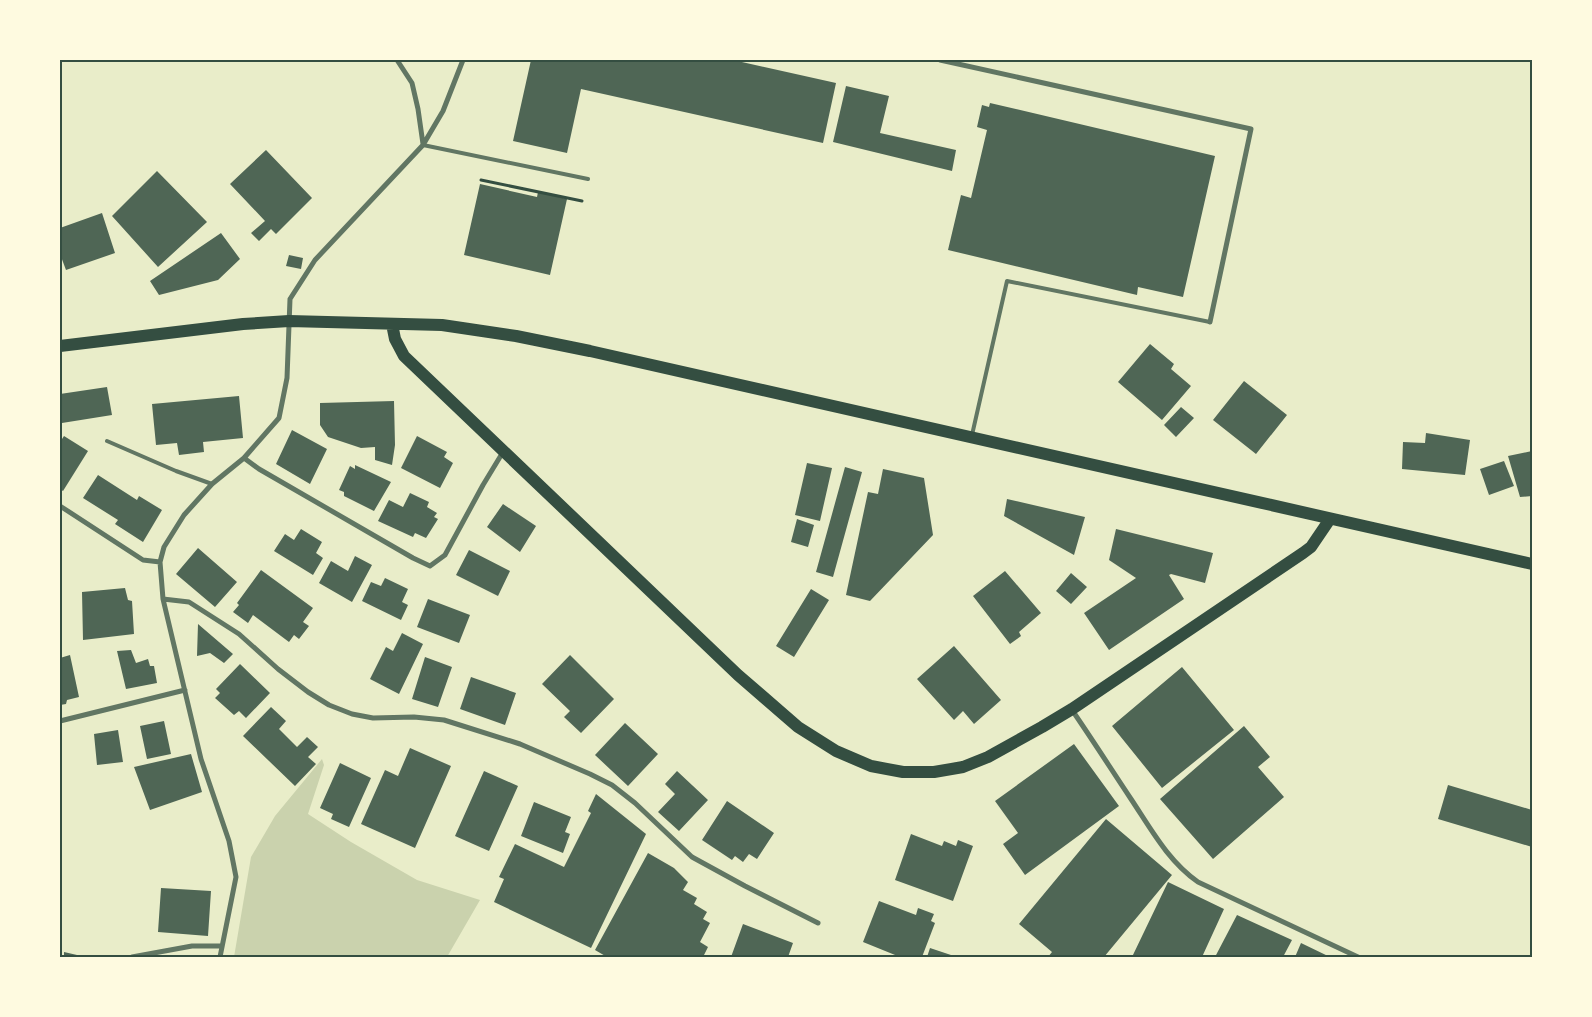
<svg xmlns="http://www.w3.org/2000/svg" width="1592" height="1017" font-family="Commissioner,sans-serif">
	<style>
		.green { fill: #cad2ad }
		.building { fill: #4f6655 }
		.lines { fill: none; stroke-linecap: round; stroke-linejoin: round }
		.path { stroke: #344e41; stroke-width: 3 }
		.service { stroke: #617663; stroke-width: 4 }
		.minor { stroke: #617663; stroke-width: 5 }
		.primary { stroke: #344e41; stroke-width: 12 }
		.neatline { fill: none; stroke: #344e41; stroke-width: 2 }
	</style>
	<rect width="100%" height="100%" fill="#e9edc9"/>
	<!-- green -->
	<path class="green" d="M322 759 324 765 308 814 351 842 417 880 480 900 447 957H234L251 857 275 816Z"/>
	<!-- building -->
	<path class="building" d="M531 60H733L836 83 823 143 581 89 567 153 513 141Z
		M846 86 889 96 880 133 956 150 952 171 833 142Z
		M990 103 1215 156 1183 297 1138 287 1137 295 948 250 961 195 971 198 987 130 977 127 982 105 989 107Z
		M266 150 312 198 276 234 271 229 259 241 251 233 265 221 230 184Z
		M157 171 207 222 158 267 112 216Z
		M480 184 537 197 538 192 567 199 550 275 464 255Z
		M102 213 115 253 66 270 60 254V228Z
		M221 233 240 259 218 280 159 295 150 281Z
		M289 255 303 258 301 269 286 266Z
		M1150 344 1174 364 1171 369 1191 386 1162 420 1118 382Z
		M1244 381 1287 415 1256 454 1213 420Z
		M107 387 112 415 62 423 60 394Z
		M239 396 243 438 203 442 204 452 179 455 177 443 156 445 152 404Z
		M394 401 395 445 392 465 375 460V447L361 448 328 437 320 425V403Z
		M1181 407 1194 418 1176 437 1164 425Z
		M292 430 327 449 310 484 276 464Z
		M1426 433 1470 440 1465 475 1402 469 1403 442 1425 443Z
		M64 436 88 451 63 491 60 489V442Z
		M417 436 447 452 444 457 453 463 440 488 401 468Z
		M1532 451V496L1520 497 1508 456Z
		M1504 461 1514 486 1489 495 1480 469Z
		M807 463 832 468 820 521 795 515Z
		M355 465 391 482 374 511 344 496V492L339 490 350 466 355 469Z
		M845 467 862 472 833 577 816 572Z
		M883 469 924 478 933 535 870 601 846 595 868 492 878 494Z
		M98 475 137 500 139 496 162 510 143 542 115 524 118 520 83 498Z
		M410 493 429 502 427 507 437 513 434 517 438 519 426 538 415 533 413 537 378 521 389 500 403 507Z
		M1007 499 1085 517 1074 555 1004 516Z
		M503 504 536 526 520 552 487 527Z
		M797 519 814 525 808 547 791 542Z
		M301 529 322 542 316 553 323 558 313 575 274 551 285 534 294 540Z
		M1116 529 1213 553 1205 583 1171 574 1169 575 1184 599 1109 650 1084 613 1136 578 1109 560Z
		M198 548 237 582 215 607 176 574Z
		M469 550 510 571 498 596 456 575Z
		M355 556 372 565 352 602 319 583 331 561 348 571Z
		M261 570 313 608 303 622 309 626 299 639 294 635 289 642 253 615 248 623 233 612 239 605 237 603Z
		M1005 571 1041 613 1019 632 1021 636 1010 644 973 596Z
		M1071 573 1087 587 1071 604 1056 591Z
		M385 578 408 589 402 602 408 605 401 620 362 601 371 582 381 586Z
		M125 588 128 600 132 601 134 634 83 640 82 592Z
		M811 589 829 600 794 657 776 646Z
		M428 599 470 615 459 643 417 627Z
		M198 624 233 654 224 663 210 653 197 656Z
		M402 633 423 644 399 694 370 679 386 647 393 651Z
		M954 646 1001 700 974 724 963 711 954 720 917 679Z
		M131 650 136 663 148 659 150 666H154L157 683 126 689 117 651Z
		M70 655 79 697 67 700 66 704 60 705V658Z
		M570 655 614 699 581 733 564 717 570 711 542 684Z
		M425 657 452 667 438 707 412 699Z
		M240 664 270 693 246 718 239 711 234 715 215 698 220 693 216 689Z
		M1182 667 1234 730 1162 788 1112 726Z
		M471 677 516 693 505 725 460 709Z
		M271 707 286 721 279 729 297 747 307 737 318 747 308 757 316 764 295 786 243 736Z
		M164 721 171 754 147 759 140 726Z
		M625 723 658 754 628 786 595 755Z
		M1244 726 1270 757 1258 767 1284 797 1213 859 1160 799Z
		M118 730 123 762 97 765 94 734Z
		M1074 744 1119 806 1025 875 1003 844 1018 833 995 801Z
		M410 748 451 766 415 848 361 824 385 770 398 776Z
		M191 754 202 792 150 810 134 767Z
		M340 763 371 778 349 827 331 819 333 814 320 808Z
		M484 771 518 786 489 851 455 836Z
		M677 771 708 800 679 831 658 812 675 794 665 784Z
		M1448 785 1532 810V847L1438 819Z
		M596 794 646 834 591 948 494 902 504 879 499 877 515 844 564 867 591 813 588 811Z
		M727 801 774 833 757 859 749 854 743 862 735 856 732 860 702 840Z
		M534 802 571 817 565 832 570 834 563 853 521 836Z
		M1106 819 1172 875 1104 957H1048L1052 952 1019 924Z
		M911 834 942 846 944 841 956 846 958 840 973 846 953 901 895 880Z
		M648 853 674 868 688 882 683 890 697 898 694 904 707 912 703 919 710 923 700 942 708 947 703 957H607L595 950Z
		M1168 882 1224 909 1202 957H1132Z
		M161 888 211 891 208 936 158 932Z
		M879 901 916 915 918 908 934 914 931 921 935 923 922 957H900L863 942Z
		M1237 915 1292 940 1283 957H1215Z
		M743 924 793 943 788 957H731Z
		M1301 943 1330 957H1295Z
		M930 948 957 957H927Z
		M64 952 77 955V957H60V955L64 956Z"/>
	<g class="lines">
		<!-- path -->
		<path class="path" d="M481 180 582 201"/>
		<!-- service -->
		<path class="service" d="M423 145 588 179
			M972 435 1007 281 1210 322
			M107 441 176 471 212 484"/>
		<!-- minor -->
		<path class="minor" d="M397 60 412 83 418 109 423 144
			M940 60 1251 129 1210 322
			M244 458 259 469 413 558 430 566 445 555 483 485 503 452
			M60 506 143 560 160 562
			M163 599 189 602 239 634 278 669 308 692 329 705 352 714 373 718 414 717 444 720 520 744 590 774 612 785 635 803 692 857 745 886 818 923
			M1072 710C1092 739 1111 769 1131 799 1151 829 1168 861 1198 882L1358 957
			M60 721 185 690
			M132 957 192 946H222
			M220 957 236 877 229 841 201 759 163 599 160 562 164 547 184 515 212 484 244 458 279 418 287 378 290 299 315 260 423 145 443 111 463 60"/>
		<!-- primary -->
		<path class="primary" d="M392 324 395 339 404 356 738 675 798 727 836 751 871 766 903 772H934L963 767 988 757 1042 727 1072 709 1303 553 1311 547 1330 519
			M60 346 243 324 289 321 442 325 516 336 590 351 1532 564"/>
	</g>
	<!-- border -->
	<rect width="1592" height="1017" fill="none" stroke="#fefae0" stroke-width="122"/>
	<rect x="61" y="61" width="1470" height="895" class="neatline"/>
</svg>
